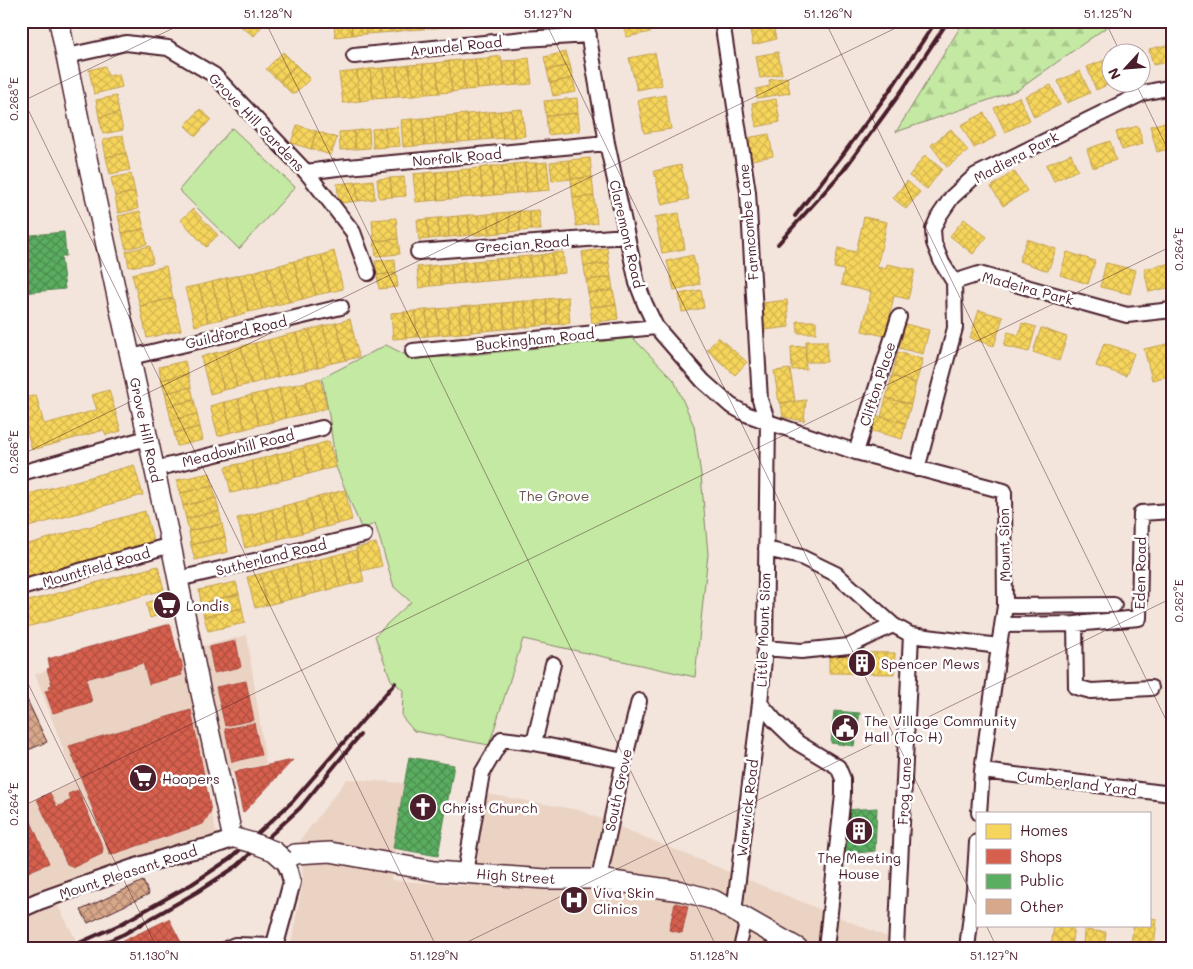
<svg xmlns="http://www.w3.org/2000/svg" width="1193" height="969" font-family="Mali,sans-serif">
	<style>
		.built { fill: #ebd3c3 }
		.forest { fill: url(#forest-firs); stroke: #868467 }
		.park { fill: #c3e9a3; stroke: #868467 }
		.homes { fill: url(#homes-cross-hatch); stroke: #c29e4d }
		.shops { fill: url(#shops-cross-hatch); stroke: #ac4c43 }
		.public { fill: url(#public-cross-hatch); stroke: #558351 }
		.building { fill: url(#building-cross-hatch); stroke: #4a1f2b }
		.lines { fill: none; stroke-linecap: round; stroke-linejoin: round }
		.pedestrian-casing { stroke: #4a1f2b; stroke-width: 14 }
		.minor-casing { stroke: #4a1f2b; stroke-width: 18 }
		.tertiary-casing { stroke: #4a1f2b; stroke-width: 20 }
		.secondary-casing { stroke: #4a1f2b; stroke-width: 22 }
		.pedestrian { stroke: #fff; stroke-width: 10 }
		.minor { stroke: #fff; stroke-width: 14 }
		.tertiary { stroke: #fff; stroke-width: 16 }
		.secondary { stroke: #fff; stroke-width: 19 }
		.rail { stroke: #4a1f2b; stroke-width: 4 }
		.secondary-bridge-casing { stroke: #4a1f2b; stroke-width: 22; stroke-linecap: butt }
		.secondary-bridge { stroke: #fff; stroke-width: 19 }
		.ticks { fill: none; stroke: #4a1f2b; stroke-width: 1; stroke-opacity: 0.45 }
		.labels { text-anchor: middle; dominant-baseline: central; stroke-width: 5; stroke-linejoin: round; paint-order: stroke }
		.street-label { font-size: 14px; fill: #4a1f2b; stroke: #fff }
		.park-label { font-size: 14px; fill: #685249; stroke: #fff }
		.poi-label { font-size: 14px; fill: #4a1f2b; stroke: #fff; text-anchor: start }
		.neatline { fill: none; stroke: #4a1f2b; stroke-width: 2 }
		.ticks-label { font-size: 12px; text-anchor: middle; fill: #4a1f2b }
	</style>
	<defs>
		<pattern id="forest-firs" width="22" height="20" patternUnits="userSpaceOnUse" patternTransform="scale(1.25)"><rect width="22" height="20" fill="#c3e9a3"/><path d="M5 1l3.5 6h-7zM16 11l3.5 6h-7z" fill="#a9c78c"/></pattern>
		<pattern id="homes-cross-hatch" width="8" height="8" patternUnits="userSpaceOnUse" patternTransform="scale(1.25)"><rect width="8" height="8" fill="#f6d55c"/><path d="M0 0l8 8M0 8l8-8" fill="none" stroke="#d4b650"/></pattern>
		<pattern id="shops-cross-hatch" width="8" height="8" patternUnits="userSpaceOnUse" patternTransform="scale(1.25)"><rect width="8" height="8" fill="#d6604d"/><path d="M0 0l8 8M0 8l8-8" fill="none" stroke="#b04f40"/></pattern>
		<pattern id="public-cross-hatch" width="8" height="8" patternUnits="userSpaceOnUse" patternTransform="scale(1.25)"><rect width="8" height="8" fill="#5aae61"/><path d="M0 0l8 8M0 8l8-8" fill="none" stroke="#4c8d50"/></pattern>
		<pattern id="building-cross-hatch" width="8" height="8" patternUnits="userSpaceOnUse" patternTransform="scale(1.25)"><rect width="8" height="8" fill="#d8a88a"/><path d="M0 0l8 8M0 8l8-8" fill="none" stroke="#b18871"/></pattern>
	</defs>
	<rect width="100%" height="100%" fill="#f3e5dc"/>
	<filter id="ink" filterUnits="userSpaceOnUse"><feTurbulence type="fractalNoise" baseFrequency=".02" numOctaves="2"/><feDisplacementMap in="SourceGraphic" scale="10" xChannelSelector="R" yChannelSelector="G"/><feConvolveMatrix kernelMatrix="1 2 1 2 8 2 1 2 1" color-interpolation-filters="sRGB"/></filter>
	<g filter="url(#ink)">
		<!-- built -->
		<path class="built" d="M172 633 180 652 247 635 266 764 202 776 217 835 196 842 51 892 77 942 65 948H21V802L23 805 75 781 35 674Z
			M347 779 404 783 391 880 468 886 482 793 579 810 914 948H290L303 882 301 839Z"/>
		<!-- forest -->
		<path class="forest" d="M964 21H1115L1018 90 896 132Z"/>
		<!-- park -->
		<path class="park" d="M232 128 295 187 239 249 179 190Z
			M633 338 674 380 694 426 701 475 708 554 695 677 523 639 489 745 414 731 402 717 403 690 391 680 375 636 388 623 411 602 394 587 375 523 362 530 336 467 329 416 322 378 386 345 410 357H451Z"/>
		<!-- homes -->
		<path class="homes" d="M242 21H266L254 36 239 25Z
			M334 21H351L352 35 335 37Z
			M351 21H365L366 34 352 35Z
			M365 21H379L380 33 366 34Z
			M379 21H392L393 32 380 33Z
			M392 21H406L407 30 393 32Z
			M406 21H420L421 29 407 30Z
			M420 21H434V28L421 29Z
			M434 21H448V27L434 28Z
			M448 21H461L462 26 448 27Z
			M623 21H649L651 32 626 37Z
			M748 21H772L776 39 753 45Z
			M1172 44V61L1153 65 1149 49Z
			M1141 51 1148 68 1140 71V52H1136Z
			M283 52 296 65 280 82 266 69Z
			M566 52 570 65 547 70 544 57Z
			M778 52 782 74 760 78 756 56Z
			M655 53 662 85 637 90 629 58Z
			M501 56 505 86 491 88 488 58Z
			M488 58 491 88 478 89 475 59Z
			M529 58 532 84 518 85 516 60Z
			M1110 58V82H1114L1096 90 1087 67Z
			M475 59 478 89 465 90 462 60Z
			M462 60 465 90 452 92 449 61Z
			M516 60 518 85 505 86 502 61Z
			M449 61 452 92 439 93 436 63Z
			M436 63 439 93 426 94 423 64Z
			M423 64 426 94 413 96 409 65Z
			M296 65 310 79 293 95 280 82Z
			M409 65 413 96 399 97 396 67Z
			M570 65 573 78 550 83 547 70Z
			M105 66 108 76 119 74 122 87 94 94 89 70Z
			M396 67 399 97 386 98 383 68Z
			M383 68 386 98 373 99 370 69Z
			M370 69 373 99 360 101 357 71Z
			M357 71 360 101 343 103 339 73Z
			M1080 71 1090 93 1067 103 1058 81Z
			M787 77 790 93 757 98 756 89 770 86 769 80Z
			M573 78 576 92 553 96 550 83Z
			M1051 85 1060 105 1034 117 1025 96Z
			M665 95 671 129 644 133 638 100Z
			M116 96 119 113 99 117 96 100Z
			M1019 97 1030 120 1005 132 994 108Z
			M577 98 578 113 546 116 544 101Z
			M776 99 780 122 756 127 752 103Z
			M200 109 211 119 196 136 185 126Z
			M522 109 525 136 514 137 511 110Z
			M511 110 514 137 503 138 500 111Z
			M500 111 503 138 492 139 489 112Z
			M489 112 492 139 481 140 478 113Z
			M119 113 123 130 103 134 99 117Z
			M478 113 481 140 470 141 467 114Z
			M578 113 580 131 548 135 546 116Z
			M984 113 997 136 974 148 961 125Z
			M467 114 470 141 458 142 456 115Z
			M456 115 458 142 447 143 445 116Z
			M445 116 447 143 436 144 434 117Z
			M434 117 436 144 425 145 423 118Z
			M423 118 425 145 414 146 412 119Z
			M412 119 414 146 403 147 401 120Z
			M1169 121 1172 130V148L1157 152 1150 126Z
			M297 125 316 131 311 149 291 143Z
			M1138 126 1143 144 1122 150 1116 132Z
			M398 127 400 146 387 147 385 128Z
			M385 128 387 147 373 148 372 129Z
			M369 129 370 148 355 149 354 131Z
			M951 129 968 151 947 167 931 145Z
			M316 131 337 138 331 155 311 149Z
			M354 131 355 149 340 150 339 132Z
			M769 134 773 156 751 160 747 138Z
			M123 135 126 153 106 157 103 140Z
			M23 139 26 163H21V140Z
			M1110 141 1116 160 1093 168 1087 149Z
			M126 153 130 170 110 174 106 157Z
			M1071 154 1078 170 1054 181 1046 165Z
			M925 155 942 169 927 189 909 176Z
			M590 158 592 177 571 179 569 160Z
			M569 160 571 179 552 181 550 162Z
			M547 162 550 190 538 191 536 163Z
			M525 163H536L538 191 527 192Z
			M525 163 527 192 516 193 514 164Z
			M514 164 516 193 505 194 502 166Z
			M681 165 689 199 662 205 654 171Z
			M491 166H502L505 194 494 195Z
			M491 166 494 195 483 196 480 168Z
			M480 168 483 196 472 197 469 169Z
			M469 169 472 197 461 198 458 170Z
			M458 170 461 198 449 199 447 171Z
			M447 171 449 199 438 200 436 172Z
			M1014 171 1027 191 1003 206 991 187Z
			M436 172 438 200 427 201 424 173Z
			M424 173 427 201 416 202 413 174Z
			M131 174 135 192 115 196 111 178Z
			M404 177 406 196 392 197 390 178Z
			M592 177 594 196 573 198 571 179Z
			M390 178 392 197 379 198 377 179Z
			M373 180 375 199 358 201 356 182Z
			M907 181 920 192 906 209 893 198Z
			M356 182 358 201 339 203 337 184Z
			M135 192 138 209 118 213 115 196Z
			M594 196 597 223 576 226 573 198Z
			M193 209 218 235 206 247 181 220Z
			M539 210 541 230H531L529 211Z
			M140 211 144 229 122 233 118 216Z
			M519 211 520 231 510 232 509 212Z
			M519 211H529L531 230 520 231Z
			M509 212 510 232 500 233 498 213Z
			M498 213 500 233 490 234 488 214Z
			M679 213 685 249 662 253 655 217Z
			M488 214 490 234 480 235 478 215Z
			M468 215 470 235 460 236 458 216Z
			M468 215H478L480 235H470Z
			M458 216 460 236 449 237 448 217Z
			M448 217 449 237 439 238 438 218Z
			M864 217 887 222 877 267 886 269 887 264 915 270 908 299 894 296 885 336 862 331 871 292 841 285 844 270 834 268 838 248 856 252Z
			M396 218 398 239 374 241 372 220Z
			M438 218 439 238 429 239 427 219Z
			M427 219 429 239 419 240 417 220Z
			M964 219 987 237 973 254 950 236Z
			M144 229 147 244 126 249 122 233Z
			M398 239 400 254 376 256 374 241Z
			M1027 239 1056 249 1048 271 1019 261Z
			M150 246 153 263 129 267 126 251Z
			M607 248 609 263 584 266 582 252Z
			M334 251 343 289 330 292 321 255Z
			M563 252 565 273 554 274 552 253Z
			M1067 252 1095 261 1088 284 1060 275Z
			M552 253 554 274 543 275 541 255Z
			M321 255 330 292 316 295 307 258Z
			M541 255 543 275 532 276 530 256Z
			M693 255 700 284 674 290 667 261Z
			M530 256 532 276 520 277 518 257Z
			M518 257 520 277 509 279 507 258Z
			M307 258 316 295 303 299 294 261Z
			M507 258 509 279 498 280 496 259Z
			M395 259 396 273 377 275 375 261Z
			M496 259 498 280 487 281 484 260Z
			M484 260 487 281 475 282 473 261Z
			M294 261 303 299 289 302 280 265Z
			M473 261 475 282 464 283 462 262Z
			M462 262 464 283 453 284 451 264Z
			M609 263 611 277 586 280 584 266Z
			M1106 263 1136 270 1130 294 1100 287Z
			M1172 263V287L1149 292 1144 269Z
			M451 264 453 284 441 285 439 265Z
			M280 265 289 302 276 305 266 268Z
			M439 265 441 285 430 286 428 266Z
			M166 266 173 298 140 306 132 274Z
			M428 266 430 286 419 288 417 267Z
			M266 268 276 305 262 309 253 272Z
			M253 272 262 309 249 312 239 275Z
			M396 273 398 287 379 289 377 275Z
			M239 275 249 312 235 316 226 278Z
			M611 277 613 290 588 293 586 280Z
			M226 278 235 316 222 319 212 282Z
			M212 282 222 319 208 322 199 285Z
			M199 285 208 322 195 326 185 288Z
			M613 290 616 304 590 307 588 293Z
			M701 290 704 308 682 312 679 294Z
			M568 297 570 323 559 324 557 298Z
			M173 298 181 330 147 338 140 306Z
			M557 298 559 324 548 325 546 299Z
			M546 299 548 325 538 326 535 301Z
			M787 300 789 327 765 330 762 303Z
			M524 301 527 327 516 328 513 302Z
			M524 301H535L538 326 527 327Z
			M513 302 516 328 505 329 502 303Z
			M502 303 505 329 494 330 491 304Z
			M491 304 494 330 483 331 480 305Z
			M616 304 618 319 592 323 590 307Z
			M480 305 483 331 472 332 470 306Z
			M470 306 472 332 461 333 459 307Z
			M459 307 461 333 450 334 448 308Z
			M448 308 450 334 439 335 437 309Z
			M437 309 439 335 428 336 426 310Z
			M426 310 428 336 417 337 415 311Z
			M979 310 1003 317 994 346 970 338Z
			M415 311 417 337 406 338 404 312Z
			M404 312 406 338 393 339 391 313Z
			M350 319 359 357 346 360 336 323Z
			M797 321H816V333H798Z
			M336 323 346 360 332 363 323 326Z
			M1022 323 1036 327 1029 352 1004 346 1008 332 1019 335Z
			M905 324 929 330 923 354 899 348Z
			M323 326 332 363 318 367 309 330Z
			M1041 328 1067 337 1059 361 1033 352Z
			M309 330 318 367 305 370 296 333Z
			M296 333 305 370 291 373 282 336Z
			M282 336 291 373 278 377 268 340Z
			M718 337 747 362 735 375 707 350Z
			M268 340 278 377 264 380 255 343Z
			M806 341H827V362H806Z
			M255 343 264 380 251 384 241 346Z
			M1104 343 1134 353 1126 376 1096 366Z
			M1172 343V375L1152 380 1144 349Z
			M241 346 251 384 237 387 228 350Z
			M805 346 806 369 792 370 791 347Z
			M228 350 237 387 224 390 214 353Z
			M898 352 923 359 916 383 892 376Z
			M214 353 224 390 210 394 201 357Z
			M185 361 188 374 161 380 159 367Z
			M790 369 795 401 779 403 774 371Z
			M188 374 191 387 165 393 161 380Z
			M892 376 916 383 911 404 886 398Z
			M320 378 327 408 314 412 306 382Z
			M306 382 314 412 300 415 293 385Z
			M293 385 300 415 286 418 279 388Z
			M191 387 194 400 168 406 165 393Z
			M279 388 286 418 273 422 265 392Z
			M109 390 121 431 106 435 104 430 32 450 21 410V399L36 395 44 424 97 410 92 395Z
			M265 392 273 422 259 425 251 395Z
			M251 395 259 425 245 429 238 399Z
			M886 398 911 404 906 423 881 417Z
			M238 399 245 429 232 432 224 402Z
			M194 400 197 414 171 420 168 406Z
			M806 400 804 421 783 417 781 403Z
			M224 402 232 432 218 436 210 406Z
			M197 414 200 427 174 433 171 420Z
			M873 415 906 423 902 439 869 430Z
			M200 427 203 440 177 446 174 433Z
			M329 441 336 467 322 470 316 445Z
			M316 445 322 470 309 474 303 448Z
			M303 448 309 474 296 477 290 451Z
			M290 451 296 477 283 480 277 454Z
			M277 454 283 480 271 483 264 458Z
			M264 458 271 483 258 487 251 461Z
			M251 461 258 487 244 490 238 464Z
			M238 464 244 490 231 493 225 467Z
			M134 465 143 495 21 529V496Z
			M210 473 213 486 180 493 177 480Z
			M213 486 216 498 183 506 180 493Z
			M345 490 352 520 337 524 329 494Z
			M329 494 337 524 326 527 318 497Z
			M318 497 326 527 314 530 306 500Z
			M216 498 219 511 186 519 183 506Z
			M306 500 314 530 302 533 295 503Z
			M295 503 302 533 291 536 283 506Z
			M283 506 291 536 279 539 272 509Z
			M272 509 279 539 268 542 260 512Z
			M145 511 154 543 21 580V546Z
			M219 511 222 524 189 531 186 519Z
			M260 512 268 542 256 545 249 515Z
			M249 515 256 545 245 548 237 518Z
			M222 524 225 537 191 545 189 531Z
			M225 537 228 552 195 560 191 545Z
			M376 543 382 566 361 571 356 548Z
			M356 550 364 581 352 584 344 553Z
			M344 553 352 584 340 587 332 556Z
			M332 556 340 587 328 590 320 559Z
			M320 559 328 590 316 593 308 562Z
			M308 562 316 593 303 596 296 565Z
			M296 565 303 596 291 599 283 568Z
			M158 566 164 590 23 628 21 620V603Z
			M283 568 291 599 279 602 271 571Z
			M271 571 279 602 267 605 260 574Z
			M260 574 267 605 255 608 247 577Z
			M236 582 239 594 201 603 199 590Z
			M239 594 242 608 204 617 201 603Z
			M168 596 172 611 150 618 146 603Z
			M242 608 245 623 208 631 204 617Z
			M829 652 895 653 894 674 829 673Z
			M1149 918 1157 919 1154 948H1131L1133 925H1149Z
			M1054 925H1074L1071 948H1051Z
			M1084 930 1106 932 1104 948H1083Z"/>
		<!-- shops -->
		<path class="shops" d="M170 624 179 659 181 660 183 671 181 672 182 675 149 684 143 663 86 679 92 702 53 713 45 691 50 690 49 686 52 685 47 669 50 668 48 659Z
			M236 641 241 667 214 673 209 647Z
			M246 681 254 720 225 726 216 687Z
			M191 710 211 811 203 824 110 855 69 746Z
			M254 723 261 755 232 762 225 729Z
			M293 760 243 813 234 772Z
			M78 790 103 848 102 854 74 867 67 864 37 799 50 793 57 807 71 800 68 794Z
			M21 799 49 863 21 875Z
			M675 903 688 906 682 933 669 930Z
			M169 919 183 946 180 948H108Z"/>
		<!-- public -->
		<path class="public" d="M64 232 66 256H61L65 289 21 293V236Z
			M834 711 860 713 854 746 831 743Z
			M409 757 454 765 438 856 393 848Z
			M877 808 875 851 841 855 844 810Z"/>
		<!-- building -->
		<path class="building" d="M21 687 47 742 21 753Z
			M143 881 149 894 88 923 81 910Z"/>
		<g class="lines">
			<defs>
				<path id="pedestrian" d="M739 948 746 919"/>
				<path id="minor" d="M586 21 607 143 637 283 645 304 656 327 703 381 730 405 746 414 768 422 856 452 1004 491 1005 606 999 646 982 771 979 813
					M722 21 748 192 760 400 768 422 765 648 760 703 734 912
					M67 56 126 43 168 48 214 75 306 172 330 202 353 232 368 273
					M354 56 524 39 589 35
					M306 172 337 168 607 143
					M418 252 626 236
					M954 282 942 263 934 243 933 229 939 216 952 197 976 175 1143 93 1172 87
					M413 351 656 327
					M131 357 341 307
					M856 452 899 317
					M155 469 322 428
					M917 469 955 328 954 282 979 274 1127 315 1172 310
					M21 473 147 438
					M766 549 801 557 836 574 893 625 911 635 999 646
					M178 579 364 535
					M21 588 171 545
					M1005 606 1114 605
					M1075 624 1076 687 1091 691 1151 688
					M1003 625 1075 624 1139 618 1141 513 1172 511
					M765 648 801 651 849 646 893 625
					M760 703 776 722 798 743 838 767 843 779V795L826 948
					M534 743 553 664
					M982 771 1172 794
					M465 873 482 773 502 739 534 743 624 761
					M599 879 624 761 639 701
					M228 948 235 945 274 946
					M896 948 911 635
					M967 948 974 890 977 842"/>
				<path id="tertiary" d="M21 909 39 901 133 868 180 853 212 846 235 838
					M274 948 292 882 289 871 284 860"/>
				<path id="secondary" d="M59 21 84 144 171 545 201 693 231 830 235 838
					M284 860 295 854 330 852 434 871 546 879H599L681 891 714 900 798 948"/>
			</defs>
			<!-- pedestrian casing -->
			<use href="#pedestrian" class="pedestrian-casing"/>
			<!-- minor casing -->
			<use href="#minor" class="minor-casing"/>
			<!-- tertiary casing -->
			<use href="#tertiary" class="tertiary-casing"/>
			<!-- secondary casing -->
			<use href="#secondary" class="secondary-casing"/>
			<!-- pedestrian -->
			<use href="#pedestrian" class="pedestrian"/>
			<!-- minor -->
			<use href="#minor" class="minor"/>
			<!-- tertiary -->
			<use href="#tertiary" class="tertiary"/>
			<!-- secondary -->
			<use href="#secondary" class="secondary"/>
			<!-- rail -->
			<path class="rail" d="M795 216 844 153 893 86 936 21
				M778 244 843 171 901 92 948 21
				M68 948 119 925 192 884 231 858 293 801 395 683
				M92 948 124 934 197 892 237 866 300 808 360 735"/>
			<defs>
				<path id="secondary-bridge" d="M235 838 253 843 274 851 284 860"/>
			</defs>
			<!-- secondary-bridge casing -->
			<use href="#secondary-bridge" class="secondary-bridge-casing"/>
			<!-- secondary-bridge -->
			<use href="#secondary-bridge" class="secondary-bridge"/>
		</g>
	</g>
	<!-- ticks -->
	<path class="ticks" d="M265 21 717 948M545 21 977 906M825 21 1172 732M1105 21 1120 52M1135 82 1172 158M21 95 437 948M21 102 188 21M21 455 910 21M21 669 157 948M21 807 1172 246M986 925 997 948M455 948 1172 598"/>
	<!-- icons -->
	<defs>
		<symbol id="supermarket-disc" viewBox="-11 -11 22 22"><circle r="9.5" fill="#4a1f2b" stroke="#fff"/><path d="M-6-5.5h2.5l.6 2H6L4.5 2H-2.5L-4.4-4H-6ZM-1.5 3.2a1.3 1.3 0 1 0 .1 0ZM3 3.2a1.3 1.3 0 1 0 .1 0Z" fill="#fff"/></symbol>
		<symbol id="building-disc" viewBox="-11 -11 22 22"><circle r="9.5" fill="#4a1f2b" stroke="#fff"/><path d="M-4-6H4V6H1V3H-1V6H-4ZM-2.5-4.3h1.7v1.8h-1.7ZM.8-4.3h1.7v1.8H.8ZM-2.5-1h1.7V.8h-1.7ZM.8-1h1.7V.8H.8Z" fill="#fff"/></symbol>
		<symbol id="civic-disc" viewBox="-11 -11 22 22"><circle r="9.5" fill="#4a1f2b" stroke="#fff"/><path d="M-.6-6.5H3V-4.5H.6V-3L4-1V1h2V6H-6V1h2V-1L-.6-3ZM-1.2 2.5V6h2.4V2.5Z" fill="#fff"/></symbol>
		<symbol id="church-disc" viewBox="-11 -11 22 22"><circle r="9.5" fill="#4a1f2b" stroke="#fff"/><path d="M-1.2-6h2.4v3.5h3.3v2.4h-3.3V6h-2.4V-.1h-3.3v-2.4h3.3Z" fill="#fff"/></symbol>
		<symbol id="hospital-disc" viewBox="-11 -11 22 22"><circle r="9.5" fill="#4a1f2b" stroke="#fff"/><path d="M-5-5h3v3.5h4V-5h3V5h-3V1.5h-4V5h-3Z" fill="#fff"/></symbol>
	</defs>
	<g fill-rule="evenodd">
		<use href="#supermarket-disc" x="151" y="589" width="32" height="32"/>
		<use href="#building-disc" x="846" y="647" width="32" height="32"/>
		<use href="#civic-disc" x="829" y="712" width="32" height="32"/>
		<use href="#supermarket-disc" x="127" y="762" width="32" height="32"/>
		<use href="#church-disc" x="407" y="791" width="32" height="32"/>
		<use href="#building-disc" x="843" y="815" width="32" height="32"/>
		<use href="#hospital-disc" x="558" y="884" width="32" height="32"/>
	</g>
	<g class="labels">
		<!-- street labels -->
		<g class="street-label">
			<text transform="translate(456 46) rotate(-6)">Arundel Road</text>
			<text transform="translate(257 122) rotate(46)">Grove Hill Gardens</text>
			<text transform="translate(457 157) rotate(-5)">Norfolk Road</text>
			<text transform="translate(1016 157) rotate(-28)">Madiera Park</text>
			<text transform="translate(748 222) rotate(-95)">Farmcombe Lane</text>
			<text transform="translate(627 234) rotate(77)">Claremont Road</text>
			<text transform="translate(522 244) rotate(-4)">Grecian Road</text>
			<text transform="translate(1028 288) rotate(15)">Madeira Park</text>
			<text transform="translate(236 332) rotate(-13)">Guildford Road</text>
			<text transform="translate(535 339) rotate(-6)">Buckingham Road</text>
			<text transform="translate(877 384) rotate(-72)">Clifton Place</text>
			<text transform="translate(146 430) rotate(78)">Grove Hill Road</text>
			<text transform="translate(238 448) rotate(-14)">Meadowhill Road</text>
			<text transform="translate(1004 545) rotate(-91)">Mount Sion</text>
			<text transform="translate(271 557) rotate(-14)">Sutherland Road</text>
			<text transform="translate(96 567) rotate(-16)">Mountfield Road</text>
			<text transform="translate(1140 573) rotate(-89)">Eden Road</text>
			<text transform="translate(763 630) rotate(-88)">Little Mount Sion</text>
			<text transform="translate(1077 783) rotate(7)">Cumberland Yard</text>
			<text transform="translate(618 790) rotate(-78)">South Grove</text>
			<text transform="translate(904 791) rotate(-87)">Frog Lane</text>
			<text transform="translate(747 808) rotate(-83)">Warwick Road</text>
			<text transform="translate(128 872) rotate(-18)">Mount Pleasant Road</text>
			<text transform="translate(516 876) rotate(4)">High Street</text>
		</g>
		<!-- park labels -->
		<g class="park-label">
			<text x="554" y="495">The Grove</text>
		</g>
		<!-- poi labels -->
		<g class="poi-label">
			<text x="186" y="605">Londis</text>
			<text x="881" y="663">Spencer Mews</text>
			<text x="864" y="720">The Village Community<tspan x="864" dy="16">Hall (Toc H)</tspan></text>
			<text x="162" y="778">Hoopers</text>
			<text x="442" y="807">Christ Church</text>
			<text x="859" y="857" text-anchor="middle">The Meeting<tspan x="859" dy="16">House</tspan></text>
			<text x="593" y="892">Viva Skin<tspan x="593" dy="16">Clinics</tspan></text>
		</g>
	</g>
	<!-- margin -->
	<rect width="1193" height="969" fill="none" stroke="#fff" stroke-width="55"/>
	<!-- legend -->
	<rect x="976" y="812" width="175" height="115" fill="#ffffff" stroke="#b7a5aa"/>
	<rect x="986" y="824" width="25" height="15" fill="#f6d55c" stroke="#b7a5aa"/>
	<text x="1020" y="836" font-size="15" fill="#4a1f2b">Homes</text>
	<rect x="986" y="849" width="25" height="15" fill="#d6604d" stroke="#b7a5aa"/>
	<text x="1020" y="862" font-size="15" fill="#4a1f2b">Shops</text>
	<rect x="986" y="874" width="25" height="15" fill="#5aae61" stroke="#b7a5aa"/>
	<text x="1020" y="886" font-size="15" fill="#4a1f2b">Public</text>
	<rect x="986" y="899" width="25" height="15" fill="#d8a88a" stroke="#b7a5aa"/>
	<text x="1020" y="912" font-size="15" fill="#4a1f2b">Other</text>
	<!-- north arrow -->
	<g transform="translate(1126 68) rotate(244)"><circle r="24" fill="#ffffff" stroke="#b7a5aa"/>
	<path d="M0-4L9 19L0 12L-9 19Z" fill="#4a1f2b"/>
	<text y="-8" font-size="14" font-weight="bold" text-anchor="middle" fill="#4a1f2b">N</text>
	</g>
	<rect x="28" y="28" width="1138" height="914" class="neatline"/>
	<g class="ticks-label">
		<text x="268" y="18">51.128°N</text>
		<text x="548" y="18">51.127°N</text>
		<text x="828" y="18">51.126°N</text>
		<text x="1108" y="18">51.125°N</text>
		<text transform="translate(14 99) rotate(-90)" y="4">0.268°E</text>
		<text transform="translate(1179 249) rotate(-90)" y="4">0.264°E</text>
		<text transform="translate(14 452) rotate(-90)" y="4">0.266°E</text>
		<text transform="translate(1179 601) rotate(-90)" y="4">0.262°E</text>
		<text transform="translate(14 804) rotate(-90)" y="4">0.264°E</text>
		<text x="154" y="960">51.130°N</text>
		<text x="434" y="960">51.129°N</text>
		<text x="714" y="960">51.128°N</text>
		<text x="994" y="960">51.127°N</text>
	</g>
</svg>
